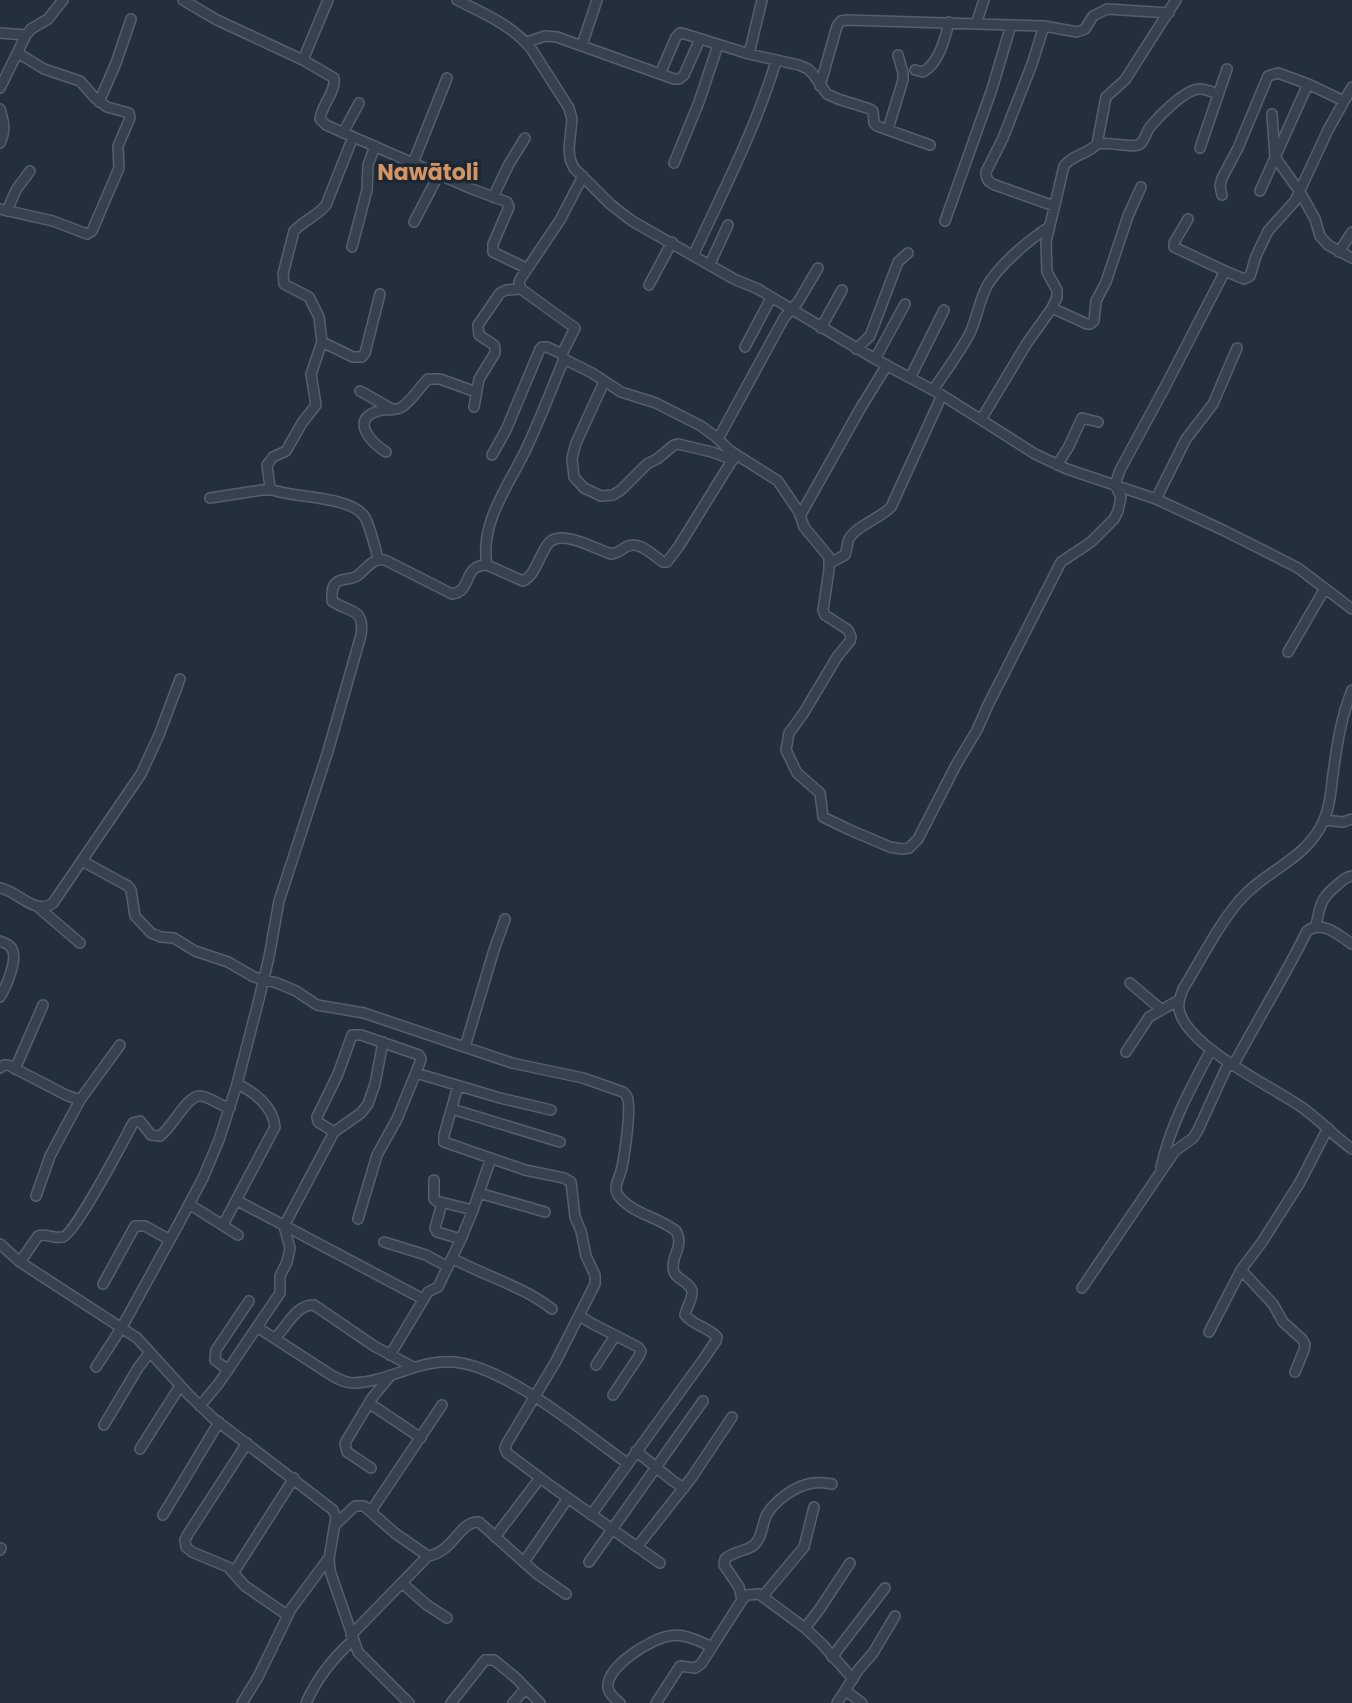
<svg xmlns="http://www.w3.org/2000/svg" width="1352" height="1703" font-family="Poppins,sans-serif">
	<style>
		.lines { fill: none; stroke-linecap: round; stroke-linejoin: round }
		.street-casing { stroke: #565f6c; stroke-width: 12 }
		.street { stroke: #38414e; stroke-width: 9 }
		.labels { text-anchor: middle; dominant-baseline: central; stroke-width: 7; stroke-linejoin: round; paint-order: stroke }
		.neighbourhood-label { font-size: 22px; font-weight: bold; fill: #d59563; stroke: #1d2633 }
	</style>
	<rect width="100%" height="100%" fill="#242f3e"/>
	<g class="lines">
		<defs>
			<path id="street" d="M183 0 217 20 303 60 334 78C336 92 322 104 320 119L326 125 472 189 507 202 509 207 493 244V252L526 268
				M457 0C483 13 514 26 532 50L569 108 572 119 569 149 570 159 574 168 610 204 632 221 734 279 758 289 875 359 942 395 1035 454 1067 469 1156 499 1225 531 1298 568 1352 609
				M976 24 984 0
				M1044 26 1032 64 1003 138 986 172C986 179 988 182 995 185L1054 206
				M0 33 26 35
				M527 42 545 36 557 37 674 79H679L684 75 700 39
				M582 45 597 0
				M749 54 762 0
				M303 60 328 0
				M915 70 923 72C939 63 945 39 949 22
				M660 74 676 37 680 33 685 34 749 54 799 65 808 69 813 74 827 94 838 99 870 109 873 111 874 123 877 126 930 145
				M820 86 837 26 841 21 847 20 1044 26 1077 32 1085 29 1093 16 1107 9 1169 13
				M0 88 26 35 31 29 48 19 63 0
				M99 102 116 63 131 19
				M0 109C4 122 6 130 0 143
				M1272 114 1275 157 1300 192 1315 219 1320 236 1328 245 1352 258
				M888 129 903 80V73L898 55
				M343 133 359 103
				M353 137 326 205C316 217 304 220 294 231L283 274 284 284 309 297 319 317 322 342 311 374 316 405 302 423 286 451 273 457 267 465 270 487 273 490C295 498 350 496 364 516 369 523 376 550 378 559
				M1097 144C1109 141 1133 149 1140 144 1145 140 1146 132 1150 127 1159 116 1185 89 1200 89 1206 89 1212 92 1218 94
				M1200 148 1227 69
				M413 163 447 78
				M674 163 699 102 718 45
				M583 176 560 220 521 278 519 282 521 289 575 328 562 354 564 359 592 373 621 392 656 403 701 426 716 437 729 450 778 481 799 512 804 527 829 557V570L823 610 825 615 848 630 851 637 850 641 837 657 803 714 789 733 786 750 797 773 820 793 823 817 850 830 890 847 902 849 909 848 918 839 956 765 977 730 988 705 1061 562 1091 542 1114 519 1118 511 1121 497 1115 485 1120 470 1165 387 1225 271 1244 279 1250 276 1256 256 1268 231 1295 201 1328 130 1352 87
				M1260 191 1308 84
				M1222 195 1220 186 1222 178 1238 148 1268 76 1278 73 1308 84 1344 101
				M493 197 509 164 525 138
				M0 209 53 221 87 234 92 231 119 168 118 146 130 118 129 113 107 107 95 98 80 81 44 69 18 53
				M7 211 16 190 30 171
				M1188 219 1174 243V247L1225 271
				M945 221 992 89 1011 25
				M414 222 439 174
				M352 247 367 190 368 165 375 146
				M1339 252 1352 232
				M694 254C723 191 756 128 776 61
				M710 264 728 225
				M649 285 672 242
				M1052 308 1087 324H1090L1094 321 1096 301 1106 282 1128 216 1141 187
				M821 328 842 290
				M322 342 353 357H362L365 353 380 294
				M745 347 771 298
				M856 349 870 336 898 262 908 253
				M875 359 905 304
				M910 378 944 310
				M604 382 576 443 572 458 574 477 584 488 601 496 613 495 621 490 647 464 657 459 674 445 678 444 712 452 733 460
				M933 390C946 371 960 352 970 333 977 318 979 301 987 286 998 266 1030 239 1049 227
				M360 391 392 409
				M474 407 479 379 495 353V348L494 345 479 335 478 325 500 293 506 290 521 289
				M982 418 1027 343 1052 308 1057 297V290L1047 272 1046 242 1064 166C1073 154 1087 155 1097 144L1106 97 1125 80 1176 0
				M718 439 784 318 798 302 818 268
				M386 452C372 443 349 420 378 411 386 408 394 412 402 407 412 400 420 387 428 379H440L476 392
				M492 455 506 430 540 349 542 347H547L562 354
				M1057 465 1068 448 1082 418 1098 422
				M210 498 262 490H273
				M1156 499 1186 439 1213 404 1237 348
				M800 516 860 409 887 365
				M830 563 845 555C847 550 847 546 848 541 853 527 881 518 891 507L942 395
				M487 565C479 521 511 483 528 445 541 417 552 388 564 359
				M1288 652 1324 590
				M1352 690C1341 717 1337 745 1333 774 1331 790 1330 807 1323 822 1306 860 1264 871 1239 901 1217 927 1201 960 1183 989 1180 997 1177 1005 1180 1013 1192 1049 1269 1085 1300 1106 1319 1119 1334 1136 1352 1149
				M1324 820 1343 822 1352 819
				M82 861 128 886 131 890 135 916 151 933 161 937 174 938 195 951 228 962 254 977 277 983 296 991 317 1005 364 1013 512 1063 583 1078 623 1092C625 1093 626 1095 627 1097 632 1107 624 1159 621 1171 619 1179 613 1187 618 1195 630 1213 659 1217 676 1231 684 1245 673 1253 673 1267 673 1280 689 1280 692 1291 693 1299 686 1308 685 1315 694 1326 708 1327 717 1337L716 1341 703 1360 591 1515
				M0 888C18 891 35 916 53 903L141 774 159 735 180 679
				M38 907 80 943
				M1316 926C1320 906 1320 899 1336 886 1342 881 1345 877 1352 876
				M0 941C4 943 10 944 12 949 18 960 6 987 0 997
				M1130 983 1162 1010
				M465 1047 494 950 505 919
				M1126 1052 1149 1017 1179 1000
				M1234 1064C1258 1019 1285 976 1307 931 1322 920 1339 935 1352 944
				M0 1068 4 1065H8L66 1095 80 1100 120 1045
				M15 1069 43 1005
				M416 1073 500 1098 551 1110
				M458 1086 444 1135V1142L525 1170 564 1178 571 1182 575 1217 581 1231 586 1256 595 1275V1284L556 1361 507 1443 505 1448 507 1453 551 1486 660 1563
				M452 1109 560 1142
				M334 1132 318 1122 317 1117 338 1074 352 1035H361L419 1055 421 1059 419 1065 397 1119 377 1155 358 1219
				M1161 1167C1170 1126 1191 1087 1211 1050
				M434 1180V1199L436 1201 473 1210
				M479 1193 545 1212
				M36 1196 50 1156 80 1100
				M236 1200 423 1299
				M442 1203 435 1228 437 1232 461 1239
				M189 1204 238 1235
				M223 1225 275 1127C273 1107 255 1092 237 1084
				M384 1242 426 1255 448 1267
				M0 1244 20 1262 137 1338 188 1394 213 1418 333 1510 336 1517 329 1559 330 1571 358 1652 409 1703
				M452 1258C484 1276 523 1286 552 1309
				M20 1262 38 1236C47 1233 54 1239 63 1237 75 1234 124 1140 133 1123L140 1121 151 1135 160 1136C172 1128 187 1095 200 1096 209 1096 220 1106 230 1108
				M1241 1270 1273 1304 1283 1322 1302 1339 1305 1344 1304 1350 1295 1372
				M103 1284 135 1226H145L170 1240
				M1082 1288 1175 1151 1193 1138 1198 1130 1229 1062
				M580 1316 591 1323 638 1347 641 1351 639 1356 613 1395
				M257 1327 331 1375C338 1379 345 1383 353 1383 391 1382 422 1356 461 1363 513 1372 583 1432 627 1463
				M1209 1332 1241 1270 1262 1242 1299 1184 1328 1128
				M275 1338C287 1327 296 1304 314 1305L374 1346 413 1367
				M390 1355 428 1292 438 1287 461 1239 473 1210 491 1158
				M596 1365 615 1336
				M96 1367 122 1327 178 1225 203 1178 219 1140 237 1084 259 999 269 957 279 901 328 751 361 635C365 607 349 613 332 601 332 595 331 586 337 582 342 578 351 580 357 576 367 569 371 558 385 560L452 594C473 591 462 565 487 565L523 581C531 577 534 570 538 562 542 555 545 545 551 541 565 531 596 549 611 554 619 553 621 549 628 546 640 541 654 556 663 562H667L679 546 736 454
				M228 1370 215 1360 216 1350 249 1301
				M369 1403 421 1438
				M200 1406 219 1383 280 1293V1276L287 1262 290 1248 284 1226 334 1132 361 1113 368 1104 375 1084 383 1042
				M104 1425 138 1368 150 1352
				M247 1443 188 1534 185 1540 186 1547 192 1552 228 1567 245 1586 287 1615
				M140 1449 180 1386
				M636 1451 673 1481 684 1488
				M371 1468 347 1452 345 1443 372 1398 391 1375
				M371 1511 442 1405
				M163 1515 219 1422
				M335 1525 355 1506H364L396 1534 428 1556C454 1552 459 1521 479 1522L536 1573 566 1594
				M495 1537 540 1478
				M637 1547 692 1477 732 1417
				M0 1550 1 1548
				M524 1562 568 1498
				M589 1562 703 1401
				M234 1572 294 1478
				M402 1583 427 1605 447 1618
				M763 1596 804 1547 814 1507
				M742 1600 739 1587 724 1565 725 1559C735 1550 745 1552 754 1545 762 1538 762 1526 766 1516 774 1501 796 1485 813 1483 819 1482 826 1483 832 1484
				M805 1628 819 1610 850 1563
				M351 1635 428 1556
				M832 1657 885 1588
				M846 1691 862 1703
				M242 1703 258 1677 291 1609 328 1559
				M306 1703C317 1678 333 1658 353 1640
				M451 1703 485 1660H494L516 1678 540 1703
				M513 1703 526 1688
				M620 1703C615 1699 609 1694 608 1688 606 1666 651 1639 669 1636 684 1633 699 1641 712 1647
				M656 1703 680 1666 695 1668 701 1664 742 1600 747 1595 759 1594 805 1628 822 1644 853 1679
				M837 1703 859 1669 873 1653 895 1616"/>
		</defs>
		<!-- street casing -->
		<use href="#street" class="street-casing"/>
		<!-- street -->
		<use href="#street" class="street"/>
	</g>
	<g class="labels">
		<!-- neighbourhood labels -->
		<g class="neighbourhood-label">
			<text x="428" y="172">Nawātoli</text>
		</g>
	</g>
</svg>
